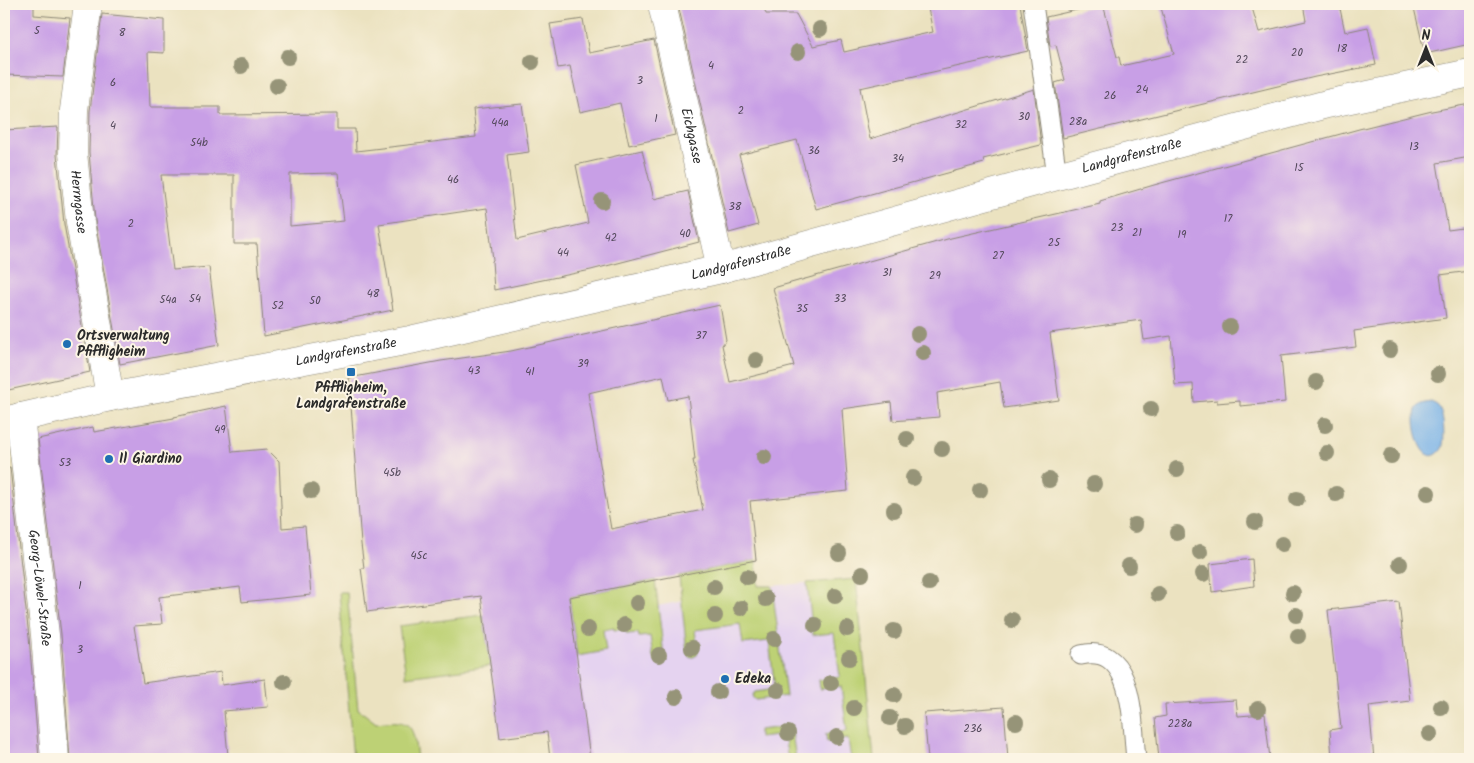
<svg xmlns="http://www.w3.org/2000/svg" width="1474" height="763" font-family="Kalam,sans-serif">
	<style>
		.built { fill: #e5d3f0 }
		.green { fill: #bdd174; stroke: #747e50 }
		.water { fill: #76b0e7; stroke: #506e89 }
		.building { fill: #c89fe6; fill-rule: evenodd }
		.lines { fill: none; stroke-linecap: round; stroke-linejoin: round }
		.lane-casing { stroke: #8b8676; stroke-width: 21 }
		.street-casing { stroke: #8b8676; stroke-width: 29 }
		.secondary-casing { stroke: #8b8676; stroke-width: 29 }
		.lane { stroke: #fff; stroke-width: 19 }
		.street { stroke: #fff; stroke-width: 28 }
		.secondary { stroke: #fff; stroke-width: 28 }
		.tree { fill: #969478 }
		.poi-dot { fill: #1f6fb2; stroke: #fcf5e5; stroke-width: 2 }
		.labels { text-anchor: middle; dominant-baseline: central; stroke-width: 4; stroke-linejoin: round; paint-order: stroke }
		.number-label { font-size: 11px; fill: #52485a }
		.street-label { font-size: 14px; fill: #2b2b2b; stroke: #fcf5e5 }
		.poi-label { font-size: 14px; font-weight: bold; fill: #2b2b2b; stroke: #fcf5e5; text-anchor: start }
	</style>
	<rect width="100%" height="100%" fill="#fcf5e5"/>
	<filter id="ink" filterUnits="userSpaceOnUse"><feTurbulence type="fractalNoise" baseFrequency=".02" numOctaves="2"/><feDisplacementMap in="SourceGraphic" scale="10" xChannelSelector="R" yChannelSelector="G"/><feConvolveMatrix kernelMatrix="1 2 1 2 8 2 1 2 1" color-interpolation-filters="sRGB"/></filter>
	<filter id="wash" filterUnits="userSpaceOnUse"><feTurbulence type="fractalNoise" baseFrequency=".0096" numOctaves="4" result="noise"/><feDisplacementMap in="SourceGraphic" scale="20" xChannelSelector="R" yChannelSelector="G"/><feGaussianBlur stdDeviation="1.12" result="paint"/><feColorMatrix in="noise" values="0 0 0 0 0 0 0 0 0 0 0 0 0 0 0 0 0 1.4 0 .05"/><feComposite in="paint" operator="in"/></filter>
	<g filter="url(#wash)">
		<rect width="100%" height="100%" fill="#ebe2c0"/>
		<!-- built -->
		<path class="built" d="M856 579 874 759H590L572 622 758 587Z"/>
		<!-- green -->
		<path class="green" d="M756 560 758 586H772L786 696 756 700 754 699 752 696 755 692 775 689 769 641 743 644 740 624 695 630 698 651 697 655 693 657 689 656 687 653 679 576Z
			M856 579 874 759H851L848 739 827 742 826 734 847 731 841 686 820 689 819 680 840 677 834 633 813 635 807 583Z
			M655 580 664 656 663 660 659 662 655 661 653 657 650 636 639 637 638 633 627 634 626 629 614 630V628L603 630 606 651 577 656 569 597Z
			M339 592H347L358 709 376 723C414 718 413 726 417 759H353Z
			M483 615 491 666 406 677 399 626Z
			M791 726 796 759H788L784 735 759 738V730Z"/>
		<!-- water -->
		<path class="water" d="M1431 402C1433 403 1436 404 1438 406 1444 412 1446 444 1441 450 1422 473 1410 419 1417 408 1421 403 1425 403 1431 402Z"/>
		<g id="blocks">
			<!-- building -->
			<path class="building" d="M4 4H34V15L70 18 63 77 4 75Z
				M678 4H763L766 14H796L813 46 841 40 844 52 933 32 927 4H1020L1028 51 860 88 870 139 1034 89 1041 145 983 159 984 163 816 209 797 140 739 155 758 225 729 233Z
				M1103 4 1117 57H1119L1121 66 1174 54 1160 4H1251L1259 32 1306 21 1303 4H1339L1345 32 1368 27 1376 65 1315 77 1063 138 1055 83 1065 80 1056 45 1050 46 1046 17Z
				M1413 4H1470V44L1425 54Z
				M102 14 164 20V53L148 52 150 107H220V115L337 114V129H355L356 151 476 137 473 109 522 104 529 152 507 155 517 240 588 223 576 165 642 150 654 199 688 191 699 242 591 270 494 290 492 261 493 260 487 208 379 224 393 310 264 336 257 244H234V175H161L173 270 209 267 219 345 120 364 95 220 89 152 90 111ZM338 173 344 221 290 226V174Z
				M583 19 589 53 654 40 675 135 629 145 620 103 580 112 570 66 558 68 550 24Z
				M1470 104V157L1437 163 1448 230 1470 227V271L1440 275 1446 318 1354 331 1356 347 1281 356 1285 402 1240 406V401L1217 403V400L1194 402 1193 384 1175 385 1171 336 1144 340 1141 320 1050 333 1059 400 1004 408 1000 382 937 393 939 417 893 421 891 402 842 409 848 491 750 501 756 560 569 597 590 759H550L547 732 500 738 481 596 367 612 361 568H364L361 544 349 378 441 361 511 351 720 305 726 340 722 345 730 382 794 366 773 288 951 238 1100 204V201L1154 185 1359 129 1432 111ZM663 376 668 400 688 396 695 460H693L703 510 611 529 588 393Z
				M58 127 57 155 64 224 90 372 4 391V130Z
				M226 406 232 452 267 449 279 461 282 528 305 526 311 595 242 602 240 587 159 597 162 624 134 626 143 683 221 672 222 685 265 679 268 707 224 711 228 756 206 759H70L61 634 38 439 93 427 94 432 174 418V417Z
				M10 468 29 637 39 759H4V469Z
				M1252 559 1254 586 1212 592 1210 564Z
				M1399 602 1410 701 1369 706 1374 759H1332L1330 730 1341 728 1328 610Z
				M1236 700 1238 716 1265 714 1270 759H1159L1155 718 1166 716 1165 704Z
				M1004 707 1008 759H928L924 713Z"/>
		</g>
	</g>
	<g filter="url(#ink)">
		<use href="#blocks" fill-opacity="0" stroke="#8b8676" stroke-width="1"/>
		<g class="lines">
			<defs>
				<path id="lane" d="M1033 4 1057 176
					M1081 655C1135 642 1132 725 1136 759"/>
				<g id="street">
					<path id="s1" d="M88 4 74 110 73 153 80 222 110 397"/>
					<path id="s2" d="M662 4 721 269"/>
					<path id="s3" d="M20 417 45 635 55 759"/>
				</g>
				<g id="secondary">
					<path id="s4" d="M4 421 110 397 410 340 721 269 1057 176 1327 104 1470 73"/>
				</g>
			</defs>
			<!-- lane casing -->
			<use href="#lane" class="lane-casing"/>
			<!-- street casing -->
			<use href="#street" class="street-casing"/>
			<!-- secondary casing -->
			<use href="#secondary" class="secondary-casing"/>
			<!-- lane -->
			<use href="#lane" class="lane"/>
			<!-- street -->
			<use href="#street" class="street"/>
			<!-- secondary -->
			<use href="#secondary" class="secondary"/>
		</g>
		<!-- trees -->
		<g class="tree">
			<circle cx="820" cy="29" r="8"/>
			<circle cx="798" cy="52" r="8"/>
			<circle cx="288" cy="57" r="8"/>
			<circle cx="532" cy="62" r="8"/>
			<circle cx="241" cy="66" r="8"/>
			<circle cx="277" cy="86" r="8"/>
			<circle cx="602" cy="201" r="8"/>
			<circle cx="1230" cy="327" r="8"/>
			<circle cx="918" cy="334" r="8"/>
			<circle cx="1390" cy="350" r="8"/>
			<circle cx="923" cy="353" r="8"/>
			<circle cx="756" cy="360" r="8"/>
			<circle cx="1438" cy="374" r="8"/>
			<circle cx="1316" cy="382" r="8"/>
			<circle cx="1151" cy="409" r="8"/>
			<circle cx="1325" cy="425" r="8"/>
			<circle cx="907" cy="439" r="8"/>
			<circle cx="942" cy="449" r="8"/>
			<circle cx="1327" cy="453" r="8"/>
			<circle cx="1391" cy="456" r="8"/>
			<circle cx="764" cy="457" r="8"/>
			<circle cx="1177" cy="469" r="8"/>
			<circle cx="913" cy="478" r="8"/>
			<circle cx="1049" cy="480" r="8"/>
			<circle cx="1094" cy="484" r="8"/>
			<circle cx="980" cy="490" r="8"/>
			<circle cx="311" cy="491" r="8"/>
			<circle cx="1428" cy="493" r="8"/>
			<circle cx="1336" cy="494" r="8"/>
			<circle cx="1297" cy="499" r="8"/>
			<circle cx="894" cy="510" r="8"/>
			<circle cx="1255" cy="522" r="8"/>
			<circle cx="1135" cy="525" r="8"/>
			<circle cx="1177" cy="533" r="8"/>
			<circle cx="1282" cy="544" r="8"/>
			<circle cx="1200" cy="552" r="8"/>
			<circle cx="839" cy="553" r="8"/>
			<circle cx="1400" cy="564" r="8"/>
			<circle cx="1129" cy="566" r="8"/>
			<circle cx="862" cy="574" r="8"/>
			<circle cx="1203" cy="574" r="8"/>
			<circle cx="747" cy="577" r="8"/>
			<circle cx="929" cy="583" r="8"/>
			<circle cx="714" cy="587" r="8"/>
			<circle cx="1293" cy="593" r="8"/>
			<circle cx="1158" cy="594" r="8"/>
			<circle cx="835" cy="596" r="8"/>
			<circle cx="766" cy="599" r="8"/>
			<circle cx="637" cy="603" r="8"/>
			<circle cx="741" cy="608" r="8"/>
			<circle cx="1296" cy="615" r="8"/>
			<circle cx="715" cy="616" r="8"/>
			<circle cx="1012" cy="620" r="8"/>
			<circle cx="624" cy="625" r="8"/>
			<circle cx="815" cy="625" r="8"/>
			<circle cx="588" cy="629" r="8"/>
			<circle cx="847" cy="629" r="8"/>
			<circle cx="894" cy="631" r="8"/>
			<circle cx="1298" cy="636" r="8"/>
			<circle cx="774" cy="639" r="8"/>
			<circle cx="692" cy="648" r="8"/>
			<circle cx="659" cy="655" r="8"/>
			<circle cx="849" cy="658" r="8"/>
			<circle cx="284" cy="682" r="8"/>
			<circle cx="831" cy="683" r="8"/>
			<circle cx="778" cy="690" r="8"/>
			<circle cx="718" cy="692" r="8"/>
			<circle cx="894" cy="695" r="8"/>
			<circle cx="676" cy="697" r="8"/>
			<circle cx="1441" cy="707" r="8"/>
			<circle cx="854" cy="708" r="8"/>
			<circle cx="1258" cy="709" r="8"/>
			<circle cx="890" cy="718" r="8"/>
			<circle cx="1016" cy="722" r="8"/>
			<circle cx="905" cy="726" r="8"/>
			<circle cx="788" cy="733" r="8"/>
			<circle cx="1430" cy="734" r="8"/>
			<circle cx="837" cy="737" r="8"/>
		</g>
	</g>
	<!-- markers -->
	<g class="poi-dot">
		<circle cx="67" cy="344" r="5"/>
		<rect x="346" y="367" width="10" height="10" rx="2.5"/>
		<circle cx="109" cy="459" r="5"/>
		<circle cx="725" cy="679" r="5"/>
	</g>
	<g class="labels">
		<!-- number labels -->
		<g class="number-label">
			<text x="37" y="31">5</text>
			<text x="122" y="33">8</text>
			<text x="1342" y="49">18</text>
			<text x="1297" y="53">20</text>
			<text x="1242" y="60">22</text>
			<text x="711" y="66">4</text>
			<text x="640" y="81">3</text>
			<text x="113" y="83">6</text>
			<text x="1142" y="90">24</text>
			<text x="1110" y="96">26</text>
			<text x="741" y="111">2</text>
			<text x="1024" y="117">30</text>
			<text x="656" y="119">1</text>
			<text x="1078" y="122">28a</text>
			<text x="500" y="123">44a</text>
			<text x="961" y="125">32</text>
			<text x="113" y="126">4</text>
			<text x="199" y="143">54b</text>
			<text x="1414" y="147">13</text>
			<text x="814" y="151">36</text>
			<text x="898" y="159">34</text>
			<text x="1299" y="168">15</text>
			<text x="453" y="180">46</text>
			<text x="735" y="207">38</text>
			<text x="1228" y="219">17</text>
			<text x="131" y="224">2</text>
			<text x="1117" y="228">23</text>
			<text x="1137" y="233">21</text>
			<text x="685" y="234">40</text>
			<text x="1182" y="235">19</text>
			<text x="611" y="238">42</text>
			<text x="1054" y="243">25</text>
			<text x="563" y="253">44</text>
			<text x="998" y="256">27</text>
			<text x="887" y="273">31</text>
			<text x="935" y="276">29</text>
			<text x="373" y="294">48</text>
			<text x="195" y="299">54</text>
			<text x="840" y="299">33</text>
			<text x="168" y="300">54a</text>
			<text x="315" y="301">50</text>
			<text x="278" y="306">52</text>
			<text x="802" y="309">35</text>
			<text x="701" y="336">37</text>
			<text x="583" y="364">39</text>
			<text x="474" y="371">43</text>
			<text x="530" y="372">41</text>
			<text x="220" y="430">49</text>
			<text x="65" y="463">53</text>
			<text x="392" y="473">45b</text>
			<text x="419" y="556">45c</text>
			<text x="80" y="586">1</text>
			<text x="80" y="650">3</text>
			<text x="1180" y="724">228a</text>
			<text x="973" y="729">236</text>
		</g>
		<!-- street labels -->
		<g class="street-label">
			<text stroke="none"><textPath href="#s2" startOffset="135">Eichgasse</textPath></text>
			<text stroke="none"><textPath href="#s4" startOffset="1159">Landgrafenstraße</textPath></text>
			<text stroke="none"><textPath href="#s1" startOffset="199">Herrngasse</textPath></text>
			<text stroke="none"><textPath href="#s4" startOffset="754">Landgrafenstraße</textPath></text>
			<text stroke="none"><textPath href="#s4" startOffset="349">Landgrafenstraße</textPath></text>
			<text stroke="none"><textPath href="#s3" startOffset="172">Georg-Löwel-Straße</textPath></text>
		</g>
		<!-- poi labels -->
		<g class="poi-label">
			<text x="77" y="336">Ortsverwaltung<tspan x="77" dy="16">Pfiffligheim</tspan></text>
			<text x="351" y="388" text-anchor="middle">Pfiffligheim,<tspan x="351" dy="16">Landgrafenstraße</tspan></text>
			<text x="119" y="459">Il Giardino</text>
			<text x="735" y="679">Edeka</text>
		</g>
	</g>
	<!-- margin -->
	<rect width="1474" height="763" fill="none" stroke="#fcf5e5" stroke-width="20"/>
	<!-- north arrow -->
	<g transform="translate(1426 48)" stroke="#fcf5e5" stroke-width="4" paint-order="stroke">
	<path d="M0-4L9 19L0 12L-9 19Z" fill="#2b2b2b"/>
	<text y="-8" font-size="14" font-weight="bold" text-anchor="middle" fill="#2b2b2b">N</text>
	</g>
</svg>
